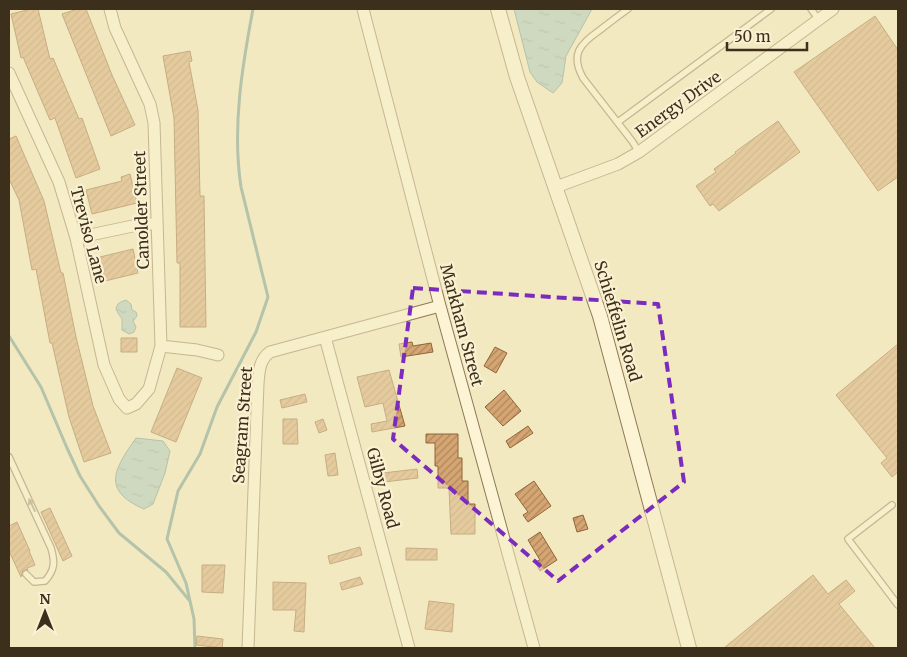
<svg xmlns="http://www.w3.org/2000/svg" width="907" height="657" font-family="Merriweather,serif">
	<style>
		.water { fill: url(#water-ripples); stroke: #69948d }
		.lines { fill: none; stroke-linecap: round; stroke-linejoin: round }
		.stream { stroke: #69948d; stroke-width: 3 }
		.building { fill: url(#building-hatch); stroke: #906439 }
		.service-casing { stroke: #8e7956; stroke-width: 8 }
		.minor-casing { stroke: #8e7956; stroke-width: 13 }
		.tertiary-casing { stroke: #8e7956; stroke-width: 16 }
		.service { stroke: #fcf4d5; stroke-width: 5.5 }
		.minor { stroke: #fcf4d5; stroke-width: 11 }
		.tertiary { stroke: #fcf4d5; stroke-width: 14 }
		.oneway { fill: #9c9278 }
		.marked { fill: none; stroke: #7b2cbf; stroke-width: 4; stroke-dasharray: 10 6; stroke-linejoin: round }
		.labels { text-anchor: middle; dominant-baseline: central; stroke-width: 4.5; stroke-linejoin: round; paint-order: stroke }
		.street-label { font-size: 16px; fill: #3c2f1c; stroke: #f9f1d1 }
	</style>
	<defs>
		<pattern id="water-ripples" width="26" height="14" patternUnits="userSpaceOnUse" patternTransform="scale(1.25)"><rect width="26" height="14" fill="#a4c5be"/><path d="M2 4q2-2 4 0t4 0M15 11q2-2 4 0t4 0" fill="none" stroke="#87a09a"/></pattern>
		<pattern id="building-hatch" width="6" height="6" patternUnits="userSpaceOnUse" patternTransform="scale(1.25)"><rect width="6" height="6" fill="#d5a572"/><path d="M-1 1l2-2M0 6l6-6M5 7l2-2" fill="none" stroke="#ae875d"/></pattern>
	</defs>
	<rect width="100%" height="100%" fill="#f3e9c1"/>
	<!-- water -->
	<path class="water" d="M514 9H592L566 56 562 83 553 93 537 82 530 72Z
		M126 300 131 304 132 310 136 312 137 316 133 321 136 327 134 332 129 334 122 330C122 314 123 323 116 309 117 303 120 302 126 300Z
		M136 438 163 441 170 451 165 473 153 504 144 509C100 490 115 468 136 438Z"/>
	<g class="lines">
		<!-- stream -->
		<path class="stream" d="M9 336 41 387 67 448 80 476 99 506 119 533 166 572 189 600
			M195 648 194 619 186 583 167 539 178 491 200 454 217 407 256 332 268 297 241 187C232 128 242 67 253 9"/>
	</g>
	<!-- building -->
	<path class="building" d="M31 9H38L50 59 53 58 79 119 82 118 100 169 76 178 55 118 50 120 23 57 21 58 11 14Z
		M78 9H86L112 75 135 125 111 136 62 14Z
		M875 16 898 50V177L878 191 794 72Z
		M190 51 192 61 189 62 198 110 200 196H204L206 327H180V263H177L174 118 163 56Z
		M778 121 800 152 719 211 713 204 710 206 696 186 716 172 714 169 736 153 735 152Z
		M16 136 44 201 61 273H63L76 337 93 406 111 453 84 462 69 417 52 343H50L36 269 32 270 19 200 9 179V139Z
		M130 174 137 203 92 214 86 190 122 181 121 177Z
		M133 249 138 273 105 281 100 257Z
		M121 338H137V352H121Z
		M412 342 413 346 431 343 433 352 401 357 399 344Z
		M898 344V472L892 477 881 463 887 458 836 395Z
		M495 347 507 353 496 373 484 366Z
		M177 368 202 378 176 442 151 432Z
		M389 370 405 426 372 432 371 424 387 421 383 403 365 407 357 377Z
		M504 390 521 411 503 426 485 407Z
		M305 394 307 402 282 408 280 400Z
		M283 419H297L298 444H283Z
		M323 419 327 430 319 433 315 422Z
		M528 426 533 433 510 448 506 441Z
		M426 434H458V458H462V481H468V504H475V534H451L449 488H438V466H435V443H426Z
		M335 453 338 475 328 476 325 455Z
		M417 469 418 478 384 482 383 473Z
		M534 481 551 506 528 522 523 515 528 512 515 494Z
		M50 508 72 556 63 561 41 512Z
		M583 515 588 529 577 532 573 518Z
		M17 522 30 551H29L35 565 27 568 28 570H23L21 577 9 551V526Z
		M540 532 557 560 540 571 535 562 540 560 528 540Z
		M360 547 362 555 330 564 328 556Z
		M406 548 437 549V560H406Z
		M202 565H225L223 593 202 592Z
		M813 575 828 594 846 580 855 591 839 604 875 648H724Z
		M360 577 363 584 342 590 340 583Z
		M273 582 306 583 304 632 294 631 296 610H273Z
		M429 601 454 604 452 632 425 629Z
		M197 636 223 639 222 648 196 645Z"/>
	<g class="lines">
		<defs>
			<path id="service" d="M628 9C618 16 609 23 600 30 580 44 570 54 583 78L632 141 639 152
				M811 9 819 20
				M618 122 771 9
				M9 457 51 548C55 562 55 570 45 581L34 582 26 574
				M892 505 848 539 898 605"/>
			<path id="minor" d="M363 9 440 306 534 648
				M9 73 59 182 76 238 104 365 119 399 127 408 136 404 149 389 161 346 154 123 150 104 115 28 110 9
				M556 187 618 164 639 152 833 9
				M76 238 142 224H157
				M325 337 409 648
				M161 346 197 350 218 355
				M248 648 258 384C259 372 259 360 270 352L440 306"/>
			<path id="tertiary" d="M498 9 517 77 600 316 689 648"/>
		</defs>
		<!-- service casing -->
		<use href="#service" class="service-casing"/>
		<!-- minor casing -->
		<use href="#minor" class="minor-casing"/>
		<!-- tertiary casing -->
		<use href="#tertiary" class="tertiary-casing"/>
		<!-- service -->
		<use href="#service" class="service"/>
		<!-- minor -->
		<use href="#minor" class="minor"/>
		<!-- tertiary -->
		<use href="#tertiary" class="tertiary"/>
	</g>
	<!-- one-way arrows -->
	<defs><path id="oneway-solid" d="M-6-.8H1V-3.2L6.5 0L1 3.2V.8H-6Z" transform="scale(1.25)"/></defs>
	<use class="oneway" href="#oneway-solid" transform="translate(32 505) rotate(-116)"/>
	<!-- marked area -->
	<path d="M0 0H907V657H0ZM413 288 658 304 684 482 558 581 393 439Z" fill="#f3e9c1" fill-opacity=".55" fill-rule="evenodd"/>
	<path class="marked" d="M413 288 658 304 684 482 558 581 393 439Z"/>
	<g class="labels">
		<!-- street labels -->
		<g class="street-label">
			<text transform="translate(678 104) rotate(-36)">Energy Drive</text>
			<text transform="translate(141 210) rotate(-92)">Canolder Street</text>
			<text transform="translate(89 235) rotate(75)">Treviso Lane</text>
			<text transform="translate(618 321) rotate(73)">Schieffelin Road</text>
			<text transform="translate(462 325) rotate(75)">Markham Street</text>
			<text transform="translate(242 425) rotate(-86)">Seagram Street</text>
			<text transform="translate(383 488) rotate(75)">Gilby Road</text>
		</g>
	</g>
	<!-- border -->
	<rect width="907" height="657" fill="none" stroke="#3c2f1c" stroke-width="20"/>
	<!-- north arrow -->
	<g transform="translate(45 612)" stroke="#f9f1d1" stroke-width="4" paint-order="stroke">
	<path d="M0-4L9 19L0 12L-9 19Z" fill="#3c2f1c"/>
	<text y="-8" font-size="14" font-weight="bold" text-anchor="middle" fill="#3c2f1c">N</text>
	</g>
	<!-- scale -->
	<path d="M727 42v8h80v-8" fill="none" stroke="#3c2f1c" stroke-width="2.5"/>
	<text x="734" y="42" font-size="15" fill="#3c2f1c" stroke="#f9f1d1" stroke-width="4" paint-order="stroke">50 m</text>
</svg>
